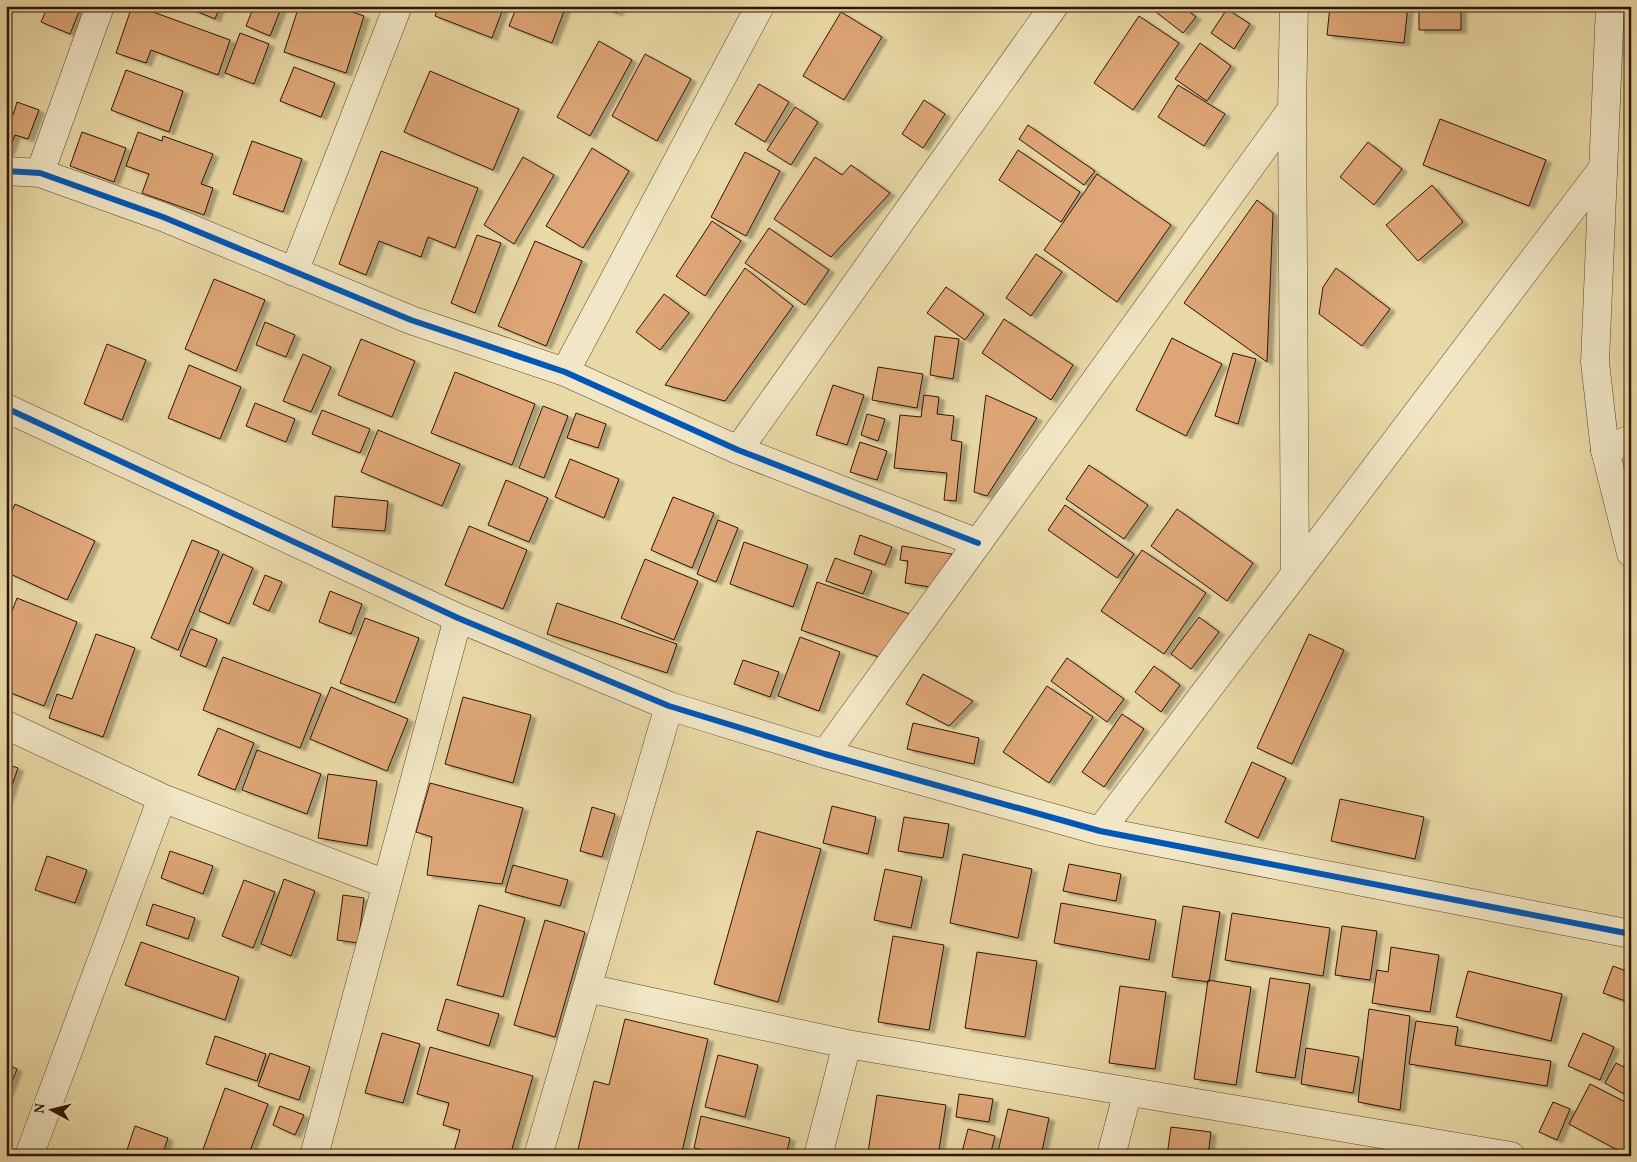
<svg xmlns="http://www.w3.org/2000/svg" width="1637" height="1162" font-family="Vollkorn,serif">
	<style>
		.building { fill: #dea676; stroke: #301304; filter: url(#shadow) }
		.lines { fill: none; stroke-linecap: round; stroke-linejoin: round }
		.minor-casing { stroke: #5e442c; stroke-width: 29 }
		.tertiary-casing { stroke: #5e442c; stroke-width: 29 }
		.minor { stroke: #f1e6c5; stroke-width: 28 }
		.tertiary { stroke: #f1e6c5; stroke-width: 28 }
		.cycleway-casing { stroke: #f1e6c5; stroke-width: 9 }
		.cycleway { stroke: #0057b8; stroke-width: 6 }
	</style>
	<defs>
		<filter id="shadow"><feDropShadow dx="5.5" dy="3" stdDeviation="1" flood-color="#0004"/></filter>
	</defs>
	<rect width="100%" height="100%" fill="#e9d9a6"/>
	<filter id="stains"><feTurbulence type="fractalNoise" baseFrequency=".004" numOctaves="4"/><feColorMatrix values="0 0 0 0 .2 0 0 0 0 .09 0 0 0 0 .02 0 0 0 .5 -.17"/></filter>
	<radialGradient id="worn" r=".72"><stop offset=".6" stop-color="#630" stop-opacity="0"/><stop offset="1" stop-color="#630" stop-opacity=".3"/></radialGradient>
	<!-- building -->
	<path class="building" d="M48 6H89L87 10 81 7 70 34 41 22Z
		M184 6H220L215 19Z
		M254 6H282L270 36 246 26Z
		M299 6H335L364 16 346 73 284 52Z
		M439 6H504L492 38 435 16Z
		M517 6H566L552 43 509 26Z
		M600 6H620L617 13Z
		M1154 6H1182L1196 17 1183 33 1152 9Z
		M1330 6H1408L1404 43 1327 35Z
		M1419 6H1461V30H1419Z
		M142 8 230 40 218 75 151 50 146 63 116 53 131 9 140 12Z
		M1227 9 1250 24 1234 49 1211 33Z
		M841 12 882 37 844 100 803 76Z
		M1139 16 1179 43 1133 110 1094 83Z
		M240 33 269 44 254 84 225 73Z
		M599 41 632 60 590 136 557 117Z
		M1200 43 1231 66 1207 101 1175 79Z
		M645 54 691 79 657 141 612 116Z
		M294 67 335 83 321 117 280 101Z
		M126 70 183 91 169 132 111 110Z
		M430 71 519 109 493 170 404 132Z
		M759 84 789 102 765 142 735 124Z
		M1178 85 1225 114 1204 146 1158 117Z
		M924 100 945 114 923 148 902 134Z
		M17 102 39 110 28 139 15 135 7 156 6 112 13 115Z
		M795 107 818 122 791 165 767 150Z
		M1440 119 1546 160 1529 206 1423 165Z
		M1028 125 1095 171 1084 185 1019 139Z
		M82 132 126 148 114 182 70 166Z
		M138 132 162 141 163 136 213 154 201 184 213 188 204 215 142 193 149 174 126 166Z
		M252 141 302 159 283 212 233 194Z
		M1368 142 1402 169 1374 205 1340 177Z
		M592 148 629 171 583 248 546 226Z
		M1018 150 1080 192 1061 222 999 180Z
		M381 151 478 188 455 248 428 237 421 257 379 241 366 275 339 264Z
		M745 152 780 171 746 236 711 217Z
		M523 157 554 175 514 244 484 225Z
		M815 157 842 175 851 165 890 193 831 257 774 219Z
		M1097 174 1171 225 1117 302 1044 250Z
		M1432 185 1463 222 1418 261 1386 225Z
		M1257 200 1273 213 1267 362 1184 303Z
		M712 221 741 241 705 296 676 276Z
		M769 228 829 270 805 305 745 263Z
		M477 235 501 243 475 313 451 303Z
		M535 241 582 261 546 346 498 326Z
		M1036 254 1062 272 1031 316 1006 298Z
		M745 268 793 306 725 401 665 385Z
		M1336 268 1390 309 1362 346 1319 314 1323 287Z
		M214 279 265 300 236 371 185 349Z
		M946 287 984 314 965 340 927 313Z
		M664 294 689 313 660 350 636 332Z
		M1004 319 1073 365 1051 400 982 353Z
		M265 322 295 335 286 357 256 345Z
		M935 336 959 339 953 379 930 375Z
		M1172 338 1222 364 1186 436 1136 410Z
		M361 339 415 361 392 417 338 395Z
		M107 344 146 360 122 420 84 404Z
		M1233 353 1256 359 1238 424 1215 416Z
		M303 354 331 367 311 412 283 401Z
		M189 365 241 387 220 439 168 418Z
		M878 367 923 374 917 408 872 400Z
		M455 372 535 404 512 465 431 433Z
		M833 385 864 395 847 445 816 435Z
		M924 395 939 397 937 414 954 416 951 440 962 442 956 501 944 500 947 473 894 468 900 415 921 417Z
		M986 395 1037 418 987 496 974 492Z
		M255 403 295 419 286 442 246 426Z
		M543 406 568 416 544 478 519 468Z
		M322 410 370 429 360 453 312 434Z
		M576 413 606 424 598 448 567 438Z
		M867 414 885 419 878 441 861 435Z
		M378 430 460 464 442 506 361 472Z
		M860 442 887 451 877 480 850 472Z
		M570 459 619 479 604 518 555 497Z
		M1089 465 1148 505 1124 539 1066 499Z
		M506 480 548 498 529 542 488 525Z
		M335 496 388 501 385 531 332 527Z
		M673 497 714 513 692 568 651 550Z
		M15 504 95 541 67 600 6 572V524Z
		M1065 505 1134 554 1117 578 1048 530Z
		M1177 509 1253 563 1227 601 1151 546Z
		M718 520 738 528 716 582 697 574Z
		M469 526 527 550 503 609 445 585Z
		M860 535 892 547 885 565 854 554Z
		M192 540 219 551 178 650 151 638Z
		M744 542 808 565 793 607 730 584Z
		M902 546 952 554 930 587 905 583 908 561 900 560Z
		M1142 550 1206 593 1164 654 1101 611Z
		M223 554 253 568 229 624 199 611Z
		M835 558 872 571 863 594 826 581Z
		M645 559 698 581 674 640 621 618Z
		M265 575 282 582 269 611 253 604Z
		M817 582 910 614 879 657 801 630Z
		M330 591 362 604 351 634 319 622Z
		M17 598 77 622 44 706 6 691V627Z
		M557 603 677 644 667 673 547 634Z
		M1199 617 1219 632 1191 669 1171 654Z
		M365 618 419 638 395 703 340 683Z
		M191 629 217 639 206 667 180 656Z
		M96 634 135 648 103 737 49 718 57 694 72 699Z
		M1309 634 1344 650 1292 764 1257 748Z
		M800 637 840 652 819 711 778 696Z
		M223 657 321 694 300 748 203 710Z
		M1067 658 1124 699 1107 722 1051 681Z
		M743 660 779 672 770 697 734 684Z
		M1154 666 1180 685 1161 712 1135 692Z
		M923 674 973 701 949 726 906 704Z
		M1047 686 1093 717 1049 783 1003 752Z
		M331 687 408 719 387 771 310 739Z
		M463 697 531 715 513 783 445 764Z
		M1122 714 1144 729 1104 787 1082 772Z
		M913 723 979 738 974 764 907 749Z
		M218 728 254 743 235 790 198 775Z
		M257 750 321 774 307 814 242 790Z
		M1252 762 1286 778 1258 838 1225 822Z
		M6 764 18 768 6 803Z
		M328 774 377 781 367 846 318 838Z
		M430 783 523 808 502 884 427 875 432 837 416 832Z
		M1340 799 1424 817 1415 859 1331 841Z
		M832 806 876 817 868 854 823 843Z
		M592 807 615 814 602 857 580 851Z
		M904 817 949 824 943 858 898 851Z
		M757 831 821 849 778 1002 714 984Z
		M170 851 213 866 203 894 161 878Z
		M963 854 1032 869 1018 938 950 923Z
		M47 856 87 870 75 903 35 890Z
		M1069 864 1121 874 1116 901 1063 891Z
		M513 865 568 880 560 906 505 892Z
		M885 869 922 877 911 928 874 920Z
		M284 879 315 891 291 956 261 944Z
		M244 880 275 892 253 948 222 936Z
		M343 895 364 898 358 943 337 940Z
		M1061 903 1156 920 1149 960 1054 943Z
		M153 904 195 918 188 939 146 925Z
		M479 905 525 918 503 997 457 985Z
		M1183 906 1220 912 1209 982 1172 977Z
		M1232 913 1330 928 1323 976 1225 960Z
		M545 920 585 932 555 1037 514 1025Z
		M1342 926 1377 931 1370 980 1335 975Z
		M893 936 944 945 929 1030 878 1022Z
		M141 942 239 977 225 1020 125 985Z
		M1391 947 1439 955 1430 1012 1372 1003 1377 970 1388 972Z
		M977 952 1037 961 1025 1037 965 1028Z
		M1613 966 1631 973V1003L1603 993Z
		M1468 971 1562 994 1551 1041 1456 1017Z
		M1270 978 1310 984 1295 1078 1256 1072Z
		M1208 980 1251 987 1236 1085 1194 1079Z
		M1120 986 1166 992 1155 1069 1109 1063Z
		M446 999 499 1014 489 1046 437 1030Z
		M1369 1009 1410 1016 1400 1110 1358 1102Z
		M625 1019 708 1039 681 1156H586L577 1154 594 1081 609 1085Z
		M1416 1021 1458 1027 1455 1045 1551 1061 1547 1086 1409 1064Z
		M382 1033 420 1044 403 1103 365 1093Z
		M1583 1033 1614 1047 1600 1080 1568 1066Z
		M215 1036 266 1054 257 1081 206 1064Z
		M430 1047 533 1076 510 1156H473L454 1151 460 1130 443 1125 449 1103 417 1094Z
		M1306 1048 1359 1057 1353 1093 1301 1084Z
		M270 1053 310 1067 299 1100 258 1086Z
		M718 1055 758 1065 745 1117 705 1107Z
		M1616 1063 1631 1071V1098L1605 1083Z
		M6 1064 17 1069 6 1097Z
		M1590 1084 1631 1105V1138L1623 1153 1569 1124Z
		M225 1088 268 1104 248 1156 201 1155Z
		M959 1094 993 1099 989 1122 956 1117Z
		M877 1095 946 1105 938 1156H891L868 1152Z
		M1553 1102 1570 1109 1557 1140 1539 1132Z
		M280 1106 304 1115 295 1135 273 1125Z
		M1008 1109 1049 1118 1041 1156H997Z
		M701 1116 790 1138 786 1156H724L694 1148Z
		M135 1126 168 1138 162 1156H125Z
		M1171 1127 1211 1132 1208 1156H1167Z
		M968 1129 995 1136 990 1156H961Z"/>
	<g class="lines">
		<defs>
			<path id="minor" d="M1294 6 1292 109 1295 574
				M6 171 40 173 163 217 411 320 565 372 738 450 978 543
				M40 173 100 6
				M294 272 398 6
				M565 372 760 6
				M6 408 458 618 669 706 825 754 1100 831 1631 934
				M738 450 1054 6
				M1605 450 1631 439
				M6 725 162 798 386 884
				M825 754 1292 109
				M1100 831 1603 168
				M587 988 847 1044 1511 1156
				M29 1156 162 798
				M314 1156 458 618
				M538 1156 669 706
				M818 1156 847 1044
				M1111 1156 1128 1091"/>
			<path id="tertiary" d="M1610 6 1595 362 1605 450 1631 553"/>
		</defs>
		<!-- minor casing -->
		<use href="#minor" class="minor-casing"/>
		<!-- tertiary casing -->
		<use href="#tertiary" class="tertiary-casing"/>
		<!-- minor -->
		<use href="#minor" class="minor"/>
		<!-- tertiary -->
		<use href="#tertiary" class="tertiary"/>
		<defs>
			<path id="cycleway" d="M6 171 40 173 163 217 411 320 565 372 738 450 978 543
				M6 408 458 618 669 706 825 754 1100 831 1631 934"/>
		</defs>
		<!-- cycleway casing -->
		<use href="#cycleway" class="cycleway-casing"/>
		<!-- cycleway -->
		<use href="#cycleway" class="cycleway"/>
	</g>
	<!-- margin -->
	<rect width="1637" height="1162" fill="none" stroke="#e9d9a6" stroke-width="25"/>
	<rect x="8" y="8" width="1622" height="1147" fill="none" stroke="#301304" stroke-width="2.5"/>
	<rect x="12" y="12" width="1612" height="1137" fill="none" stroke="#301304"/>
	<!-- north arrow -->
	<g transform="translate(52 1110) rotate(277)" stroke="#f1e6c5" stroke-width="4" paint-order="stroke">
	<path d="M0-4L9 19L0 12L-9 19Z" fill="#301304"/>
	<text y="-8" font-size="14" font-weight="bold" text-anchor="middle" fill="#301304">N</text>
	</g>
	<rect width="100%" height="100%" filter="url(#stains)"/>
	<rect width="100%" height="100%" fill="url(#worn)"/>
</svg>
